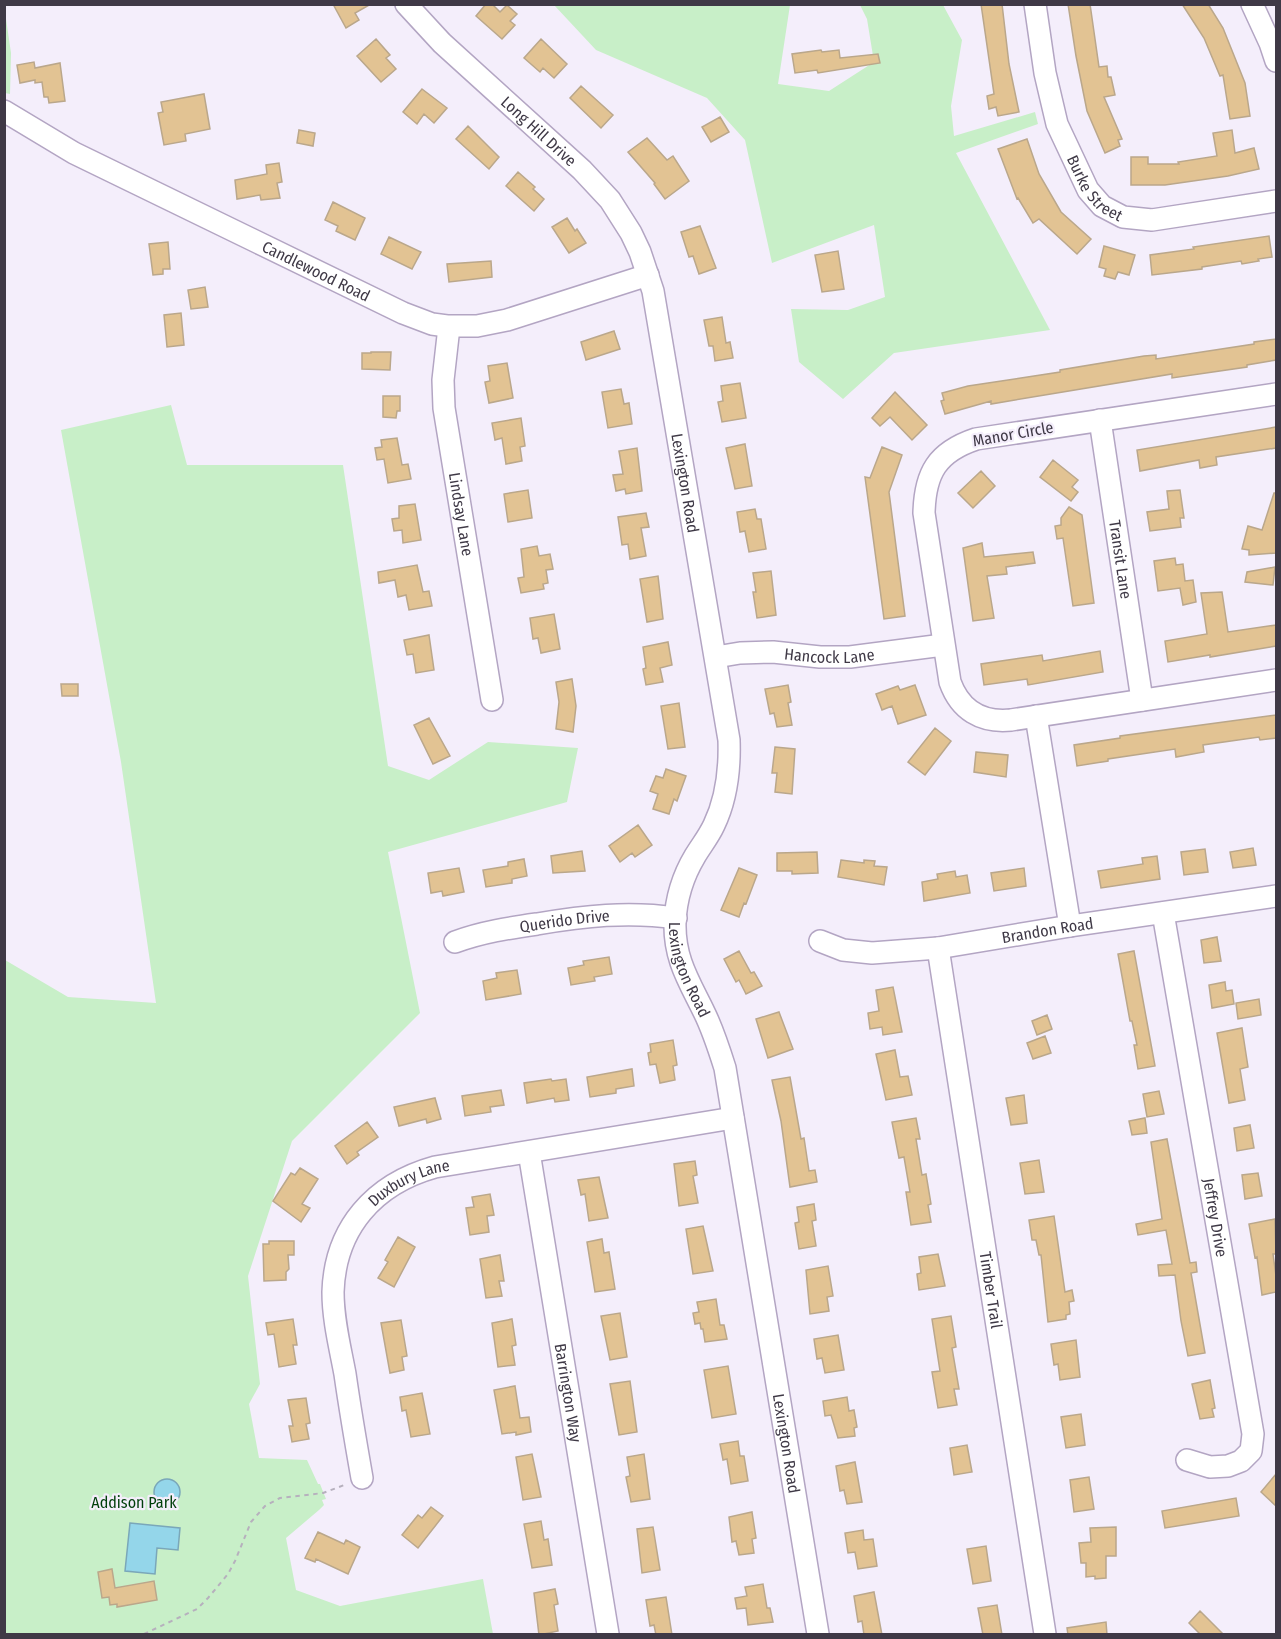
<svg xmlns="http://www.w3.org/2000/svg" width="1281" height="1639" font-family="'Fira Sans Condensed',sans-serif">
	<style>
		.green { fill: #c8efc8 }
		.water { fill: #94d6ea; stroke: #7aa7b9; stroke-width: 1.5 }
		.building { fill: #e2c393; stroke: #baa78b; stroke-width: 1.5 }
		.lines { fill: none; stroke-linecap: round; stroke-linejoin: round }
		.minor-casing { stroke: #b3a5c3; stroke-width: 24 }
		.path { stroke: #b6b0bd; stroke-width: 2; stroke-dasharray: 4.5 4.5; stroke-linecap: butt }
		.minor { stroke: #fff; stroke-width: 21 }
		.labels { text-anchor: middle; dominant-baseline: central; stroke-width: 4.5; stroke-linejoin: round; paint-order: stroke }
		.street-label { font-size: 16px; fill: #3f3946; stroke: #f4eefb }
		.park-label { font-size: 16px; fill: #003f0a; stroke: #f4eefb }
	</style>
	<rect width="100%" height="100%" fill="#f4eefb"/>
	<!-- green -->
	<path class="green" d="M4 5 11 53 10 94 5 93Z
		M554 5H790L778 84 829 91 874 62 867 19 860 5H943L962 40 951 106 954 136 1035 112 1038 124 956 153 1050 330 894 353 843 399 799 362 791 309 848 310 885 297 874 225 772 263 745 140 707 98 596 50Z
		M171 405 187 465H343L388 766 429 780 488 742 578 748 567 802 388 852 420 1013 292 1141 248 1276 260 1384 249 1404 259 1458 307 1460 318 1484H320L326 1499 322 1500 324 1505 319 1510 286 1538 296 1590 340 1606 483 1579 493 1634H5V960L68 997 156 1003 121 762 61 430Z"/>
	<!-- water -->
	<path class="water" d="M154 1492a13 13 0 1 1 26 0a13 13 0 1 1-26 0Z
		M130 1523 180 1528 178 1550 157 1548 155 1574 125 1571Z"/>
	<!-- building -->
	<path class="building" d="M333 4H371L355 13 359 20 346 28Z
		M486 4H492L500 12 507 5 517 14 510 21 515 25 502 39 476 16Z
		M981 4H1002L1009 64 1019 112 998 116 996 107 989 109 987 96 994 94Z
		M1068 4H1090L1099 67 1107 66 1108 77H1111L1115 95 1104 97 1122 139 1118 140 1120 146 1105 153 1087 111 1076 56Z
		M1182 4H1208L1223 28 1245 83 1250 116 1230 119 1223 75 1220 76 1204 38Z
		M376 39 390 55 386 58 396 69 381 82 357 56Z
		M541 39 567 64 554 78 543 68 540 72 524 58Z
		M821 50 822 52 839 50 840 58 878 54 880 63 818 73 817 70 795 73 792 54Z
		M34 62 35 68 60 63 65 101 49 103 48 97H44L42 82 35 83V80L20 83 17 65Z
		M581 86 613 115 601 128 570 98Z
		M422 89 447 108 434 123 424 114 417 124 403 112Z
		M204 94 210 129 185 134 186 141 164 145 158 113 163 112 161 102Z
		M720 117 729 132 711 142 702 127Z
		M468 126 499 157 489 169 456 139Z
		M299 130 315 133 313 146 297 143Z
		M1232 130 1235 153 1254 148 1259 169 1228 176 1165 185H1131V157H1148V164H1179L1178 162 1217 156 1213 133Z
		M647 138 667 160 673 156 689 181 665 199 654 184 655 183 628 152Z
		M1027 139 1039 174 1061 212 1091 239 1077 254 1039 219 1033 223 1018 198 1017 199 998 149Z
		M279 163 282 182 277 183 280 198 261 200 260 195 237 199 235 180 267 174 266 165Z
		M518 172 535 187 533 189 544 199 534 211 506 186Z
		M333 202 365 218 355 240 336 231 338 226 325 220Z
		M567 218 575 231 577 229 586 243 569 253 552 227Z
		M700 226 716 268 699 274 693 256 689 257 681 232Z
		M1269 236 1272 257 1258 259 1259 261 1242 264 1241 261 1202 267V269L1152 275 1150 255 1194 249 1193 247Z
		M389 237 421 252 412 269 381 254Z
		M168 242 170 269H163V274L153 275 149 244Z
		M1104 246 1135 255 1129 275 1118 272 1115 279 1104 276 1106 269 1099 267Z
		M838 251 844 289 822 292 815 255Z
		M491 261 492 277 449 282 447 264Z
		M205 287 208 307 191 309 188 290Z
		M181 313 184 345 167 347 164 315Z
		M722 317 726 343 730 342 733 358 715 361 713 346H709L704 320Z
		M614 331 620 349 586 360 581 342Z
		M1276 339V360L1247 365V367L1172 378V374L991 404V401L945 414 941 401 944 400 942 393 968 386 1060 372V370L1144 356 1156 355V359L1254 344V342Z
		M371 352H391L390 370 362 369V353H371Z
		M507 363 513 398 489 403 485 382 490 381 488 366Z
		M740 383 746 418 722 422 718 402 723 401 721 386Z
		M621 389 624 404 629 403 632 424 608 428 602 392Z
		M895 392 927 425 912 440 890 417 880 426 872 418Z
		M383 396H400V411H397L396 418 383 417Z
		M521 418 525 446 520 447 522 461 506 464 502 438 495 440 492 423Z
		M1276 427V448L1216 457 1217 465 1200 468 1199 460 1140 471 1137 450Z
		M397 438 402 465 408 464 411 479 388 483 384 459 377 460 375 448 382 447 381 440Z
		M745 444 752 486 735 489 726 448Z
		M882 447 902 455 889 492 905 616 884 619 865 477 870 478Z
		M637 448 642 491 626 494 625 489 616 491 613 475 623 474 619 451Z
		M1053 460 1078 480 1072 487 1078 492 1071 501 1040 477Z
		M981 471 995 486 973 508 958 493Z
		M528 490 532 518 508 522 504 494Z
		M1180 490 1184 518H1180L1181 527 1150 531 1147 512 1169 509 1167 491Z
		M1274 493H1276V553L1249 555V550L1242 549 1248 526 1262 530Z
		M415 504 421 540 403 543 402 530 394 531 392 519 399 518V506Z
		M1069 507 1082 515 1094 603 1073 606 1063 538 1057 539 1055 526 1061 525V518Z
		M755 509 757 519H761L766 549 749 552 745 531 740 532 737 512Z
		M646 513 649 527 641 528 646 556 630 559 628 544 622 545 618 517Z
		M982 543 984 557 1033 552 1035 563 1006 567 1007 574 987 576 994 618 973 621 963 548Z
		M537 546 539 556 550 554 553 569 546 570 548 583 543 584 544 589 521 593 518 578 524 577 521 549Z
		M1175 558 1176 565 1183 564 1185 581 1193 580 1196 602 1183 605 1180 588 1158 591 1154 561Z
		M417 565 423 592 429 591 432 606 409 610 406 595 398 597 395 580 379 583 378 572Z
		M1275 567 1273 585 1245 582 1247 572Z
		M771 571 776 615 757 618 753 592H756L753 573Z
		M658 576 663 619 647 622 640 579Z
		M1222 592 1228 632 1276 625V646L1210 657V655L1168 662 1165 641 1207 634 1201 593Z
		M554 614 560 649 541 653 538 638 533 639 530 618Z
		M429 635 434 670 416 673 413 654 407 655 404 640Z
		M668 642 672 665 660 668 663 682 646 685 643 669 646 668 643 647Z
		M1100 651 1103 672 1028 685 1027 679 984 685 981 664 1042 655 1043 661Z
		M572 679 576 706 573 732 556 729 559 702 556 682Z
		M61 684H78V696H62Z
		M788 685 791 702 788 703 792 725 777 727 774 713 770 714 765 689Z
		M915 685 926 715 898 724 892 706 882 710 876 694 898 686 900 690Z
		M679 703 685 747 668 749 661 706Z
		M1276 715V738L1260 740 1259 737 1203 745 1204 752 1176 757 1175 749 1108 759V761L1077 766 1074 745 1120 738V736Z
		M429 718 450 756 433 764 414 725Z
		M935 728 951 741 925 775 908 762Z
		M775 747 795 749 792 794 775 792 777 773H772Z
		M976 752 1008 755 1006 777 974 772Z
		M666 769 686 776 677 801 674 799 669 814 653 809 658 794 650 791 656 776 663 778Z
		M638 825 652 845 635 857 632 853 620 862 609 846Z
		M1253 848 1256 865 1233 868 1230 852Z
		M1205 849 1208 872 1184 875 1181 852Z
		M582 851 585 871 553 873 551 856Z
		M817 852 818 873 792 874V871H777V853Z
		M1157 856 1160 879 1101 888 1098 871 1143 864 1142 858Z
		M524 859 527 876 512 879V883L486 887 483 870 508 866V862Z
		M841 860 864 863V860L875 861 874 866 887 867 884 885 838 877Z
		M459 868 464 892 443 896 442 891 431 893 428 873Z
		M739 868 757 875 746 904 744 903 739 917 721 910Z
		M1024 868 1026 886 994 891 991 873Z
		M955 871 956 877 967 875 970 893 924 901 922 882 938 879 937 874Z
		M1217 937 1221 961 1204 963 1201 940Z
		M739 951 751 973 754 972 762 986 746 994 739 980 736 982 724 959Z
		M1134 951 1155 1066 1138 1069 1134 1045H1137L1132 1021H1130L1118 954Z
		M609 957 612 974 594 977 595 981 571 985 568 968 584 965 583 961Z
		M517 970 521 994 486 1000 483 981 497 978 496 973Z
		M1225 982 1226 991 1232 990 1234 1004 1212 1008 1209 985Z
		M893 987 902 1032 883 1035 882 1027 870 1029 868 1013 879 1011 876 990Z
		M1259 999 1261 1015 1238 1019 1236 1003Z
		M779 1012 793 1049 768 1058 756 1019Z
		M1047 1015 1052 1029 1037 1035 1032 1021Z
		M1242 1028 1248 1067 1240 1069 1245 1100 1229 1103 1217 1033Z
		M1045 1036 1051 1053 1033 1059 1027 1043Z
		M673 1040 677 1065 673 1066 675 1080 660 1083 656 1064 650 1065 648 1053 651 1052 650 1044Z
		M895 1050 900 1077 908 1076 912 1095 886 1100 876 1054Z
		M632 1069 634 1086 616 1089V1093L590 1097 587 1077Z
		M790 1077 801 1139 804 1138 809 1171 815 1170 817 1182 790 1187 781 1121 772 1080Z
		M551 1079 552 1081 566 1079 569 1100 555 1102 554 1098 527 1103 524 1083Z
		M501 1090 504 1105 490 1107 491 1112 465 1116 462 1096Z
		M1159 1091 1164 1114 1147 1117 1143 1094Z
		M1024 1095 1027 1123 1011 1125 1006 1098Z
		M435 1098 441 1119 427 1123 426 1119 399 1126 394 1107Z
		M916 1118 920 1139H916L922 1175 926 1174 931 1204 928 1205 931 1222 911 1225 906 1192H910L904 1157 899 1158 892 1122Z
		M1145 1118 1147 1133 1132 1135 1129 1121Z
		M367 1122 378 1137 357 1152 359 1155 347 1164 335 1146Z
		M1250 1125 1254 1148 1237 1151 1234 1128Z
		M1167 1139 1190 1263 1196 1262 1197 1272 1191 1273 1205 1353 1188 1356 1181 1321 1175 1275 1159 1276 1158 1265 1172 1264 1166 1230 1138 1235 1136 1224 1162 1219 1151 1142Z
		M1039 1160 1044 1192 1025 1194 1020 1163Z
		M695 1161 697 1175 693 1176 698 1203 679 1206 674 1164Z
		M300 1168 318 1179 302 1204 310 1208 301 1222 273 1201 291 1173 295 1175Z
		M1258 1173 1262 1196 1245 1199 1242 1175Z
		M599 1177 608 1218 589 1221 585 1194 581 1195 578 1180Z
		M490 1194 494 1215 487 1216 489 1232 470 1235 466 1208 474 1207 472 1197Z
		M814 1204 816 1220 812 1221 816 1246 799 1249 795 1223 799 1222 797 1207Z
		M1054 1216 1065 1292 1072 1290 1074 1301 1069 1302 1070 1314 1066 1315V1319L1048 1322 1041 1255H1039L1036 1240H1032L1029 1220Z
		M1275 1219 1276 1254H1273L1276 1276V1292L1262 1295 1257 1257 1255 1258 1249 1224Z
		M703 1226 713 1271 693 1274 686 1229Z
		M398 1237 415 1247 394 1287 378 1278 388 1262 385 1260Z
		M602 1239 604 1253 609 1252 615 1289 595 1292 587 1242Z
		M269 1241H294V1255H288L289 1269 286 1272V1280L264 1281 263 1244H269Z
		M938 1254 945 1286 919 1290 917 1274 921 1273 919 1257Z
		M500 1255 504 1281H499L502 1296 486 1298 480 1259Z
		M828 1266 833 1296 827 1297 829 1311 810 1314 806 1270Z
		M716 1299 720 1325H724L727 1339 705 1342 703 1329H701L700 1323 695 1324 693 1313 699 1312 697 1302Z
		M620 1313 627 1357 610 1360 601 1316Z
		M951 1316 956 1347 952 1348 959 1389H954L957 1405 938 1408 932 1372 940 1371 932 1319Z
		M293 1319 297 1345H293L296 1364 279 1367 274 1334 268 1335 266 1323Z
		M512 1319 516 1345 512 1346 515 1365 498 1367 492 1323Z
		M401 1320 407 1356 402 1357 404 1370 390 1373 381 1323Z
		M838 1335 844 1370 825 1373 822 1358 817 1359 814 1339Z
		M1076 1340 1080 1377 1060 1380 1058 1364 1054 1365 1051 1344Z
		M728 1366 736 1414 712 1418 704 1370Z
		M1210 1380 1215 1408 1212 1409 1214 1417 1200 1419 1192 1384Z
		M630 1381 637 1432 619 1435 610 1384Z
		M515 1386 520 1418 529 1417 531 1432 516 1435V1432L502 1434 494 1390Z
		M422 1393 430 1434 411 1437 406 1410 402 1411 400 1397Z
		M847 1397 849 1411 854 1410 857 1427 854 1428 855 1436 838 1438 831 1415 825 1416 823 1401Z
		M306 1398 310 1423 306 1424 309 1439 292 1442 289 1426H293L288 1400Z
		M1081 1414 1085 1445 1066 1448 1061 1417Z
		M738 1441 740 1456H744L748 1481 731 1484 727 1459 723 1460 720 1444Z
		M967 1445 972 1472 954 1475 950 1448Z
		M532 1454 541 1497 523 1500 516 1457Z
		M644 1454 650 1499 631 1502 626 1477 630 1476 627 1457Z
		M855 1462 862 1502 847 1504 844 1490 840 1491 836 1466Z
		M1276 1474V1506L1261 1492Z
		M1089 1477 1094 1509 1074 1512 1070 1480Z
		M1236 1498 1239 1516 1165 1528 1162 1511Z
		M431 1507 443 1516 418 1548 402 1535 418 1515 422 1518Z
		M752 1512 756 1538 752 1539 754 1553 739 1555 736 1541 732 1542 729 1517Z
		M541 1521 544 1540 548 1539 552 1565 532 1568 524 1524Z
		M653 1527 660 1570 642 1573 637 1529Z
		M1116 1527V1556H1106V1578L1095 1579V1576L1086 1577V1563H1081L1079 1543 1091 1542 1090 1528Z
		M863 1530 864 1540 873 1539 877 1566 858 1569 855 1552 848 1553 845 1533Z
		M318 1532 344 1544 346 1540 360 1547 348 1574 316 1559 315 1562 305 1558Z
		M986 1546 991 1581 973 1584 967 1549Z
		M112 1569 115 1588 154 1581 157 1600 117 1607V1604L110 1605 109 1597 102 1598 98 1572Z
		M763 1584 767 1608H770L773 1622 748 1625 746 1608 737 1609 735 1598 747 1596 745 1587Z
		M555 1589 558 1604 554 1605 558 1631 539 1635 534 1593Z
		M874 1592 882 1635H864L862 1621 858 1622 854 1596Z
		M666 1597 672 1635H656L654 1625 650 1626 646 1600Z
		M997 1605 1002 1635H983L978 1608Z
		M1200 1611 1224 1635H1201L1189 1623Z
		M1106 1622 1107 1635H1068L1067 1628Z"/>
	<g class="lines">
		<defs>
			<g id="minor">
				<path id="s1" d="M406 4 442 43 582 170 610 200 631 233 640 252 653 291 729 740C730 770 727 798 714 825 709 836 701 846 695 856 683 876 676 899 675 922 674 959 689 981 704 1012 713 1030 719 1049 725 1068L818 1634"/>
				<path id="s2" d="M1035 4 1045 73 1057 124 1088 190 1102 206 1123 217 1152 220 1276 201"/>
				<path d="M1252 4 1270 43 1276 61"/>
				<path id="s3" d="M4 111 74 153 403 313 432 324 447 326H477L507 320 648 275"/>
				<path id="s4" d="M449 327 443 380 444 408 492 700"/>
				<path d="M1276 394 976 439C937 452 925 473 924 513L950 682C960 710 981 723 1011 720L1276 680"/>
				<path id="s5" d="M1100 420 1142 700"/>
				<path id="s6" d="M716 657 740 653 773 652 820 657H850L943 645"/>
				<path d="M1036 716 1070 926"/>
				<path id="s7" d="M1163 913 1253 1434 1251 1451 1241 1461 1228 1466 1210 1467 1187 1460"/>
				<path id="s8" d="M820 941 843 950 872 953 938 948 1070 926 1276 896"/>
				<path id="s9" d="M455 942C482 932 509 928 537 924 584 916 628 911 676 918"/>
				<path id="s10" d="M938 948 1045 1634"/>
				<path id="s11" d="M529 1152 608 1634"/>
				<path id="s12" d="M362 1478C356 1444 350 1409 345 1374 340 1347 333 1320 333 1292 335 1228 374 1184 435 1167L733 1118"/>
			</g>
		</defs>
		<!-- minor casing -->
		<use href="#minor" class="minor-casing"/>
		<!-- path -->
		<path class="path" d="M144 1634 197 1609 208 1598 228 1574 235 1561 251 1522 265 1506 280 1498 323 1493 347 1484"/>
		<!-- minor -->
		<use href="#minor" class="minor"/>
	</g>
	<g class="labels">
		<!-- street labels -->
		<g class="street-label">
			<text stroke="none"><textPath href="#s1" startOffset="184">Long Hill Drive</textPath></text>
			<text stroke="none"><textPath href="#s2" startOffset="198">Burke Street</textPath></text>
			<text stroke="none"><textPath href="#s3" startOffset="351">Candlewood Road</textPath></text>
			<text transform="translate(1013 434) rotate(-10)">Manor Circle</text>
			<text stroke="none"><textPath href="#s1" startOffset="579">Lexington Road</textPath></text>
			<text stroke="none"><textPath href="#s4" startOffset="189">Lindsay Lane</textPath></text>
			<text stroke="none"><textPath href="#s5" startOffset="141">Transit Lane</textPath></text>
			<text stroke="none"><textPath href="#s6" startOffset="114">Hancock Lane</textPath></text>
			<text stroke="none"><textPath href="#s9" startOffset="112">Querido Drive</textPath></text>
			<text stroke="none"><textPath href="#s8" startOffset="231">Brandon Road</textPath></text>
			<text stroke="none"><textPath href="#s1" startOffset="1083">Lexington Road</textPath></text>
			<text stroke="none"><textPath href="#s12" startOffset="332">Duxbury Lane</textPath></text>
			<text stroke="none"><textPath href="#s7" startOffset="309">Jeffrey Drive</textPath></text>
			<text stroke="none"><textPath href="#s10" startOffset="346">Timber Trail</textPath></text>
			<text stroke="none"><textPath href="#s11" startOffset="244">Barrington Way</textPath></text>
			<text stroke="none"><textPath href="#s1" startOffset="1569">Lexington Road</textPath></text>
		</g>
		<!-- park labels -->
		<g class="park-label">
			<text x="134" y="1502">Addison Park</text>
		</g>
	</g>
	<!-- border -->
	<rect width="1281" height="1639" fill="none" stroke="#3f3946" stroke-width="12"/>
</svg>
